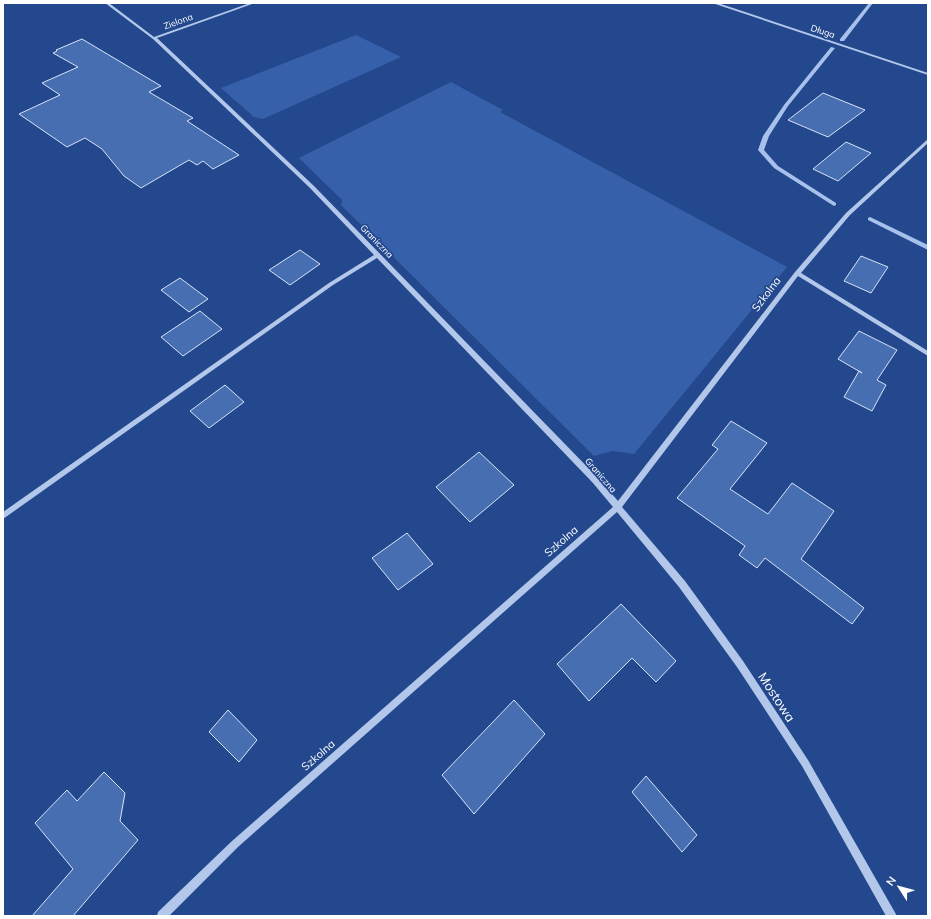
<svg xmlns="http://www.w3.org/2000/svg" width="931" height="919" font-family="Mulish,sans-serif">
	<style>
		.green { fill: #3760aa }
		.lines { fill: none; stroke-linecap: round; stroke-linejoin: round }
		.stream { fill: #a7c1ec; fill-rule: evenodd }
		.building { fill: #486eb2; stroke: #d7e3f8 }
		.minor { fill: #b3c7eb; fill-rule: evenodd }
		.labels { text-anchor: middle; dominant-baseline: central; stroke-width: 3.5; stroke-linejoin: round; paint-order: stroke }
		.far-street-label { font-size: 9px; fill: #fff; stroke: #23488d }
		.street-label { font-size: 11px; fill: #fff; stroke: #23488d }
		.near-street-label { font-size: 13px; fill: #fff; stroke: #23488d }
	</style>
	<rect width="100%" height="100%" fill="#23488d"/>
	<!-- green -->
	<path class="green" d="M356 35 401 57 263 119 254 117 221 88Z
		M451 82 503 110 500 112 787 267 634 454 613 451 594 456 341 205 342 200 299 158Z"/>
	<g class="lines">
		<!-- stream -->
		<path class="stream" d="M869 3H873L844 41H840V39Z
			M831 47 835 48 788 106 769 136 764 150 778 166 836 203V205L834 206 774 168 758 150 763 136 784 105Z
			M870 217 928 245V250L868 220V218Z"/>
	</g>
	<!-- building -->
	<path class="building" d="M82 39 161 86 149 92 193 118 187 121 239 155 213 169 203 161 197 165 189 160 141 188 124 176 102 149 85 138 67 147 19 114 60 95 42 83 78 67 53 53 57 51 56 50Z
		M823 93 865 110 828 137 788 120Z
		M846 142 871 153 838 181 813 169Z
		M300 250 320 264 290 285 269 270Z
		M861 256 888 267 871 293 844 281Z
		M180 278 208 299 189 312 161 290Z
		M200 311 222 329 183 356 161 337Z
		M859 331 897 350 877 380 886 385 872 411 844 397 859 371 862 373 838 359Z
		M225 385 244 402 209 428 190 411Z
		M731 421 767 443 730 489 768 514 792 483 834 511 801 559 864 608 852 624 765 558 757 568 739 555 745 546 677 498 718 449 712 445Z
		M479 452 514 485 470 522 436 487Z
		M407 533 433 564 398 590 372 558Z
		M621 604 676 661 656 682 632 658 589 701 557 664Z
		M514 700 545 734 474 814 442 775Z
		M228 710 257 740 239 762 209 732Z
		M104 772 125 793 120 821 138 840 73 916H32L73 869 35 823 67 790 77 801Z
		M646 776 697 835 682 852 632 792Z"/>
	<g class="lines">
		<!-- minor -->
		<path class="minor" d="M105 3H109L154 37 250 3H255L157 38 314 186 599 479 618 501 795 272 846 213 928 139V143L850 215 801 273 928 351V356L798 276 622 507 685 581 743 661 808 760 897 916H886L802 766 737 667 679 587 617 512 238 847 169 916H157L158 912 232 841 613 507 593 483 377 258 333 285 3 519V512L329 283 374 255 310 188 153 39Z
			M712 3H718L928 73V75Z"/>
	</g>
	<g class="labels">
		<!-- far-street labels -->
		<g class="far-street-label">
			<text transform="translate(178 21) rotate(-20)">Zielona</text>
			<text transform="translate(823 31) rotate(18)">Długa</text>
			<text transform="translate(377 241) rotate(46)">Graniczna</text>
			<text transform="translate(601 475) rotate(49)">Graniczna</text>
		</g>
		<!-- street labels -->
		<g class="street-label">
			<text transform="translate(766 294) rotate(-53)">Szkolna</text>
			<text transform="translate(561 541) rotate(-41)">Szkolna</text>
			<text transform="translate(318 755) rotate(-41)">Szkolna</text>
		</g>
		<!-- near-street labels -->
		<g class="near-street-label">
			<text transform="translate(777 697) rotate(57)">Mostowa</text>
		</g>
	</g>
	<!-- border -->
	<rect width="931" height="919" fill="none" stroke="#ffffff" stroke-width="8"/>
	<!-- north arrow -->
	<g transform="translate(899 887) rotate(306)" stroke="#23488d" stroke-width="3" paint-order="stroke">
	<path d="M0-3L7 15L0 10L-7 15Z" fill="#ffffff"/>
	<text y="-6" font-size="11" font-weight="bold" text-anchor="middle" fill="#ffffff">N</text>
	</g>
</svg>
